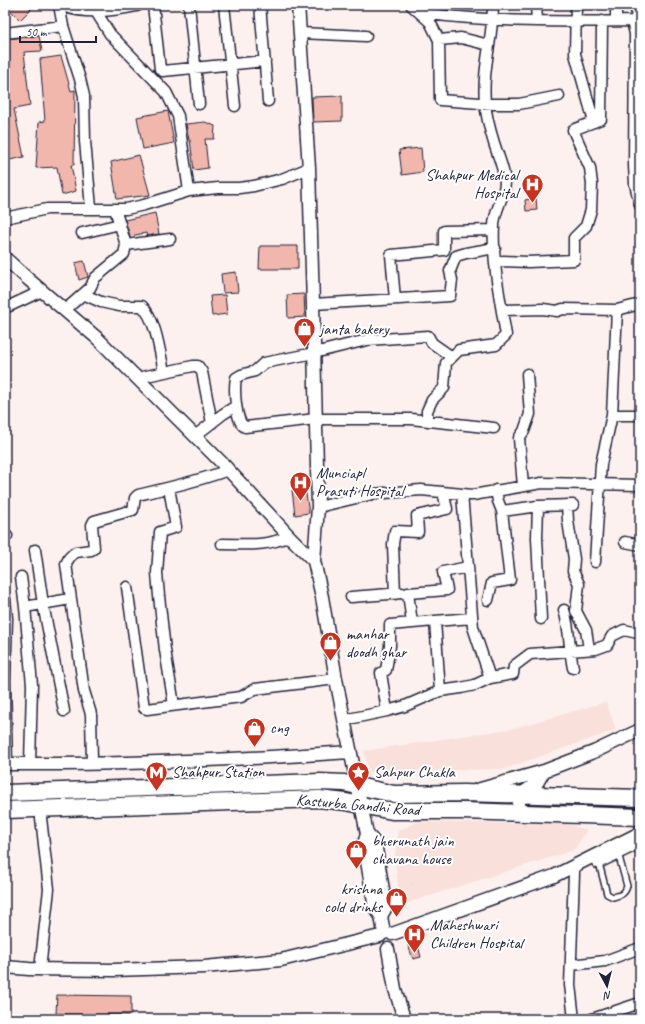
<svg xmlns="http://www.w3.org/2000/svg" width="645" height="1024" font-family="Caveat,sans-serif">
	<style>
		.built { fill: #f9e0da }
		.building { fill: #f2b7ac; stroke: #22223b }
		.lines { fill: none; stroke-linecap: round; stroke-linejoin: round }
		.service-casing { stroke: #22223b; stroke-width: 8 }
		.minor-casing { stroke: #22223b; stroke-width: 13 }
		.tertiary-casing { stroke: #22223b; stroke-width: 15 }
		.primary-casing { stroke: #22223b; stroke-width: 19 }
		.service { stroke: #fff; stroke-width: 5 }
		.minor { stroke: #fff; stroke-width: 10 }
		.tertiary { stroke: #fff; stroke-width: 12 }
		.primary { stroke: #fff; stroke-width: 16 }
		.labels { text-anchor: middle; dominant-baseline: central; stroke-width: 4; stroke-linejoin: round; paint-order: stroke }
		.poi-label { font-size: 16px; fill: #22223b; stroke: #fff; text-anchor: start }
		.street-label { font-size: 16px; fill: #22223b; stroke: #fff }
	</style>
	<rect width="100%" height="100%" fill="#fcf1ee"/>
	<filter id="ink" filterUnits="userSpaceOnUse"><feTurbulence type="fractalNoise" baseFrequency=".025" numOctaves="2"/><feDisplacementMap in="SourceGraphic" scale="8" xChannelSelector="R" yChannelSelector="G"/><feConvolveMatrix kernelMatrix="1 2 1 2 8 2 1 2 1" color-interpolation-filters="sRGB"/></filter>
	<g filter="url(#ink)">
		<!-- built -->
		<path class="built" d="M606 702 616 730 504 769 369 772 364 751 515 728Z
			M417 822 567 824 587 830 574 850 407 903 398 887 395 857 398 831Z"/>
		<!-- building -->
		<path class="building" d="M5 5H26L31 9 20 20Z
			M39 36 42 51 24 52 30 106 14 109 24 157 5 161V39Z
			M61 56 71 91 75 90 74 165H71L76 191 62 195 57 167 36 168 39 122 45 121 40 59Z
			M342 96V121L313 122 312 97Z
			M168 111 174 143 143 149 137 117Z
			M205 122 215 126 214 139H205L208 168 194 170 190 140H189L186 124Z
			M421 148 423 172 402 175 399 150Z
			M139 155 150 195 117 199 111 162Z
			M536 198 537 210 526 211 525 200Z
			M155 213 159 234 147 236 146 233 130 236 125 220Z
			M260 246H298V269H259Z
			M84 261 88 277 79 280 75 263Z
			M236 272 238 292 223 293 221 274Z
			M304 294 305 317 288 318 287 295Z
			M225 295 227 314 212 316 210 296Z
			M305 488 309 513 295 515 292 490Z
			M417 942 421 957 413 959 408 945Z
			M57 995 131 996V1015L56 1014Z"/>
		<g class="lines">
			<defs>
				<path id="service" d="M599 863 607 894 613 897C621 895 625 894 627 886L618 853"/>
				<path id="minor" d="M59 5 63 26 80 79 84 96 85 141 91 208
					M153 5 160 69 163 71 265 61
					M189 5 199 104
					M224 5 235 106
					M260 5 268 101
					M411 5 430 22 439 40 440 100 493 104H519L559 96
					M536 5 537 20
					M576 5 575 54 594 122
					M637 5 635 34 634 165 635 184 640 205
					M421 13C490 22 562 22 632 21L635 34 640 33
					M616 21V5
					M5 33 63 26
					M300 33 366 36
					M439 40 461 38 489 45
					M189 191 218 188H239L254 186 282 179 309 168
					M5 218 47 209H126L144 205 189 191 178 116 166 92 110 34 95 10
					M82 233 120 224
					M126 245 170 239
					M495 264 503 261 528 262 574 260V238L586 226 591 210 592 184 590 168 573 130 601 119 602 21
					M83 294 101 302 119 306H142C156 319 160 353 164 372
					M395 299 391 255 444 250V231L494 230
					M313 304 450 296 452 280 450 271 456 256 466 253 495 248
					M5 308 42 291
					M65 310 90 288 95 278 124 254 126 245 115 209
					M502 310 543 309 557 311 563 309 617 310 640 304
					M452 357 432 343 428 336 367 340 314 353 264 363 255 371 241 375 236 378C234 388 235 422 245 427L316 419H411L494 428
					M137 378 193 366H198L202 372 212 423
					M612 415H640
					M427 421V411L432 400 444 388 446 363 459 350 496 345 506 335C500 299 492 262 494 226 494 210 505 197 505 182 504 168 498 156 494 143 490 130 486 116 485 102 482 69 493 38 493 5
					M195 436 223 414 236 406
					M523 486 519 438 524 431 530 414 527 374
					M169 488 176 527 160 532 157 573 159 596 165 650 174 705
					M496 490 498 501 502 511 538 506 573 505
					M462 494 473 627 490 678
					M567 505 568 521 574 559 573 571 579 584 576 611 586 630 589 649
					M538 506 537 538 541 619
					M318 507 373 494 421 490 473 495 542 483 640 485
					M5 534 7 536
					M625 542 640 545
					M222 544C247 544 266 547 289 536
					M35 550 43 604 64 711
					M595 562 601 464 612 415 617 310
					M21 577 25 607 32 685 30 764
					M127 587 144 708 147 709 241 697 255 689 336 679
					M395 594 393 544 395 531 418 532 417 516 447 509 443 492
					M351 597 402 593
					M5 599 7 618 5 681 7 764
					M488 600 492 583 510 580 502 511
					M25 607 70 599
					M564 610C570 629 569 649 573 668
					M412 623 408 593 447 590 443 572 468 567
					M440 691 435 621 472 618
					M387 711 381 673 386 670 390 646V625L435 621
					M344 720 387 711 405 706 440 691 461 688 475 685 490 678 513 674 514 666 530 654 596 649 607 645 612 636 624 630 638 633
					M92 763 91 714 84 691 66 564 69 558 73 554 76 552 91 550 94 548 92 525 94 521 133 510 135 498 138 495C168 488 199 481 228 470
					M574 873 570 985 574 1019
					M571 965 605 961 640 948
					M40 969 49 889 40 809
					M592 1019 640 1003"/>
				<path id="tertiary" d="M63 5C86 14 113 10 137 5
					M298 5 309 168 313 304 318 507 314 561
					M5 258 28 279 97 338 223 464 289 536 314 561 322 597 336 679 367 834 364 844 375 908 381 916
					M5 764C120 765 236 760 350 752
					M477 790 544 771 596 751 640 730
					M518 812 520 795 537 783 544 771
					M367 834 375 843 386 907 381 916 384 933
					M598 862 640 842
					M392 934 554 876 640 833
					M388 949 395 989 404 1019
					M5 967 29 969 114 970 204 967 281 960 380 936"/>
				<path id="primary" d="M5 793 320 782 344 783 394 794 464 793 640 798
					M5 810 319 799 346 802 392 811H463L640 817"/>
			</defs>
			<!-- service casing -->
			<use href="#service" class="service-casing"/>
			<!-- minor casing -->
			<use href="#minor" class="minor-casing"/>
			<!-- tertiary casing -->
			<use href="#tertiary" class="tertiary-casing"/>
			<!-- primary casing -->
			<use href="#primary" class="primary-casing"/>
			<!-- service -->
			<use href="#service" class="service"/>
			<!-- minor -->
			<use href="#minor" class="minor"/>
			<!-- tertiary -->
			<use href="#tertiary" class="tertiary"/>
			<!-- primary -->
			<use href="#primary" class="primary"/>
		</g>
	</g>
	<!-- icons -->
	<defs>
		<symbol id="hospital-pin" viewBox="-11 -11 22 30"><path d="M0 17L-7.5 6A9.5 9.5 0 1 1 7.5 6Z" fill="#c8321e" stroke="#fff"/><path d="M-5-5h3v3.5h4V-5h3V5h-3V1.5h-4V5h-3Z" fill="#fff"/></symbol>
		<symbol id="shop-pin" viewBox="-11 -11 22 30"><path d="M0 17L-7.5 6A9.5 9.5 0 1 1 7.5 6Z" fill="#c8321e" stroke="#fff"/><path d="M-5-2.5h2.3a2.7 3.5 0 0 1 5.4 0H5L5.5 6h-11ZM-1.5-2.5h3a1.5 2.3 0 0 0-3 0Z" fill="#fff"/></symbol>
		<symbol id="metro-pin" viewBox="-11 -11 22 30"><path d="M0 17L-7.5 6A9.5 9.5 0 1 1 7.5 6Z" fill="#c8321e" stroke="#fff"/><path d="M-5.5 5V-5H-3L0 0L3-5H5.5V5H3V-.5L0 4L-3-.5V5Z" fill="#fff"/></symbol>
		<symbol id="sight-pin" viewBox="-11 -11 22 30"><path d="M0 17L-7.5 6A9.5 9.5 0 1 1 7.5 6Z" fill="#c8321e" stroke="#fff"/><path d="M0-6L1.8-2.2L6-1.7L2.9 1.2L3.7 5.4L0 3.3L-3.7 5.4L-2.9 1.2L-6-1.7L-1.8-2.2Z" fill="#fff"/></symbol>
	</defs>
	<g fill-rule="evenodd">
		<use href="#hospital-pin" x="520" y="172" width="25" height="34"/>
		<use href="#shop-pin" x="292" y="316" width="25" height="34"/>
		<use href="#hospital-pin" x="288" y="470" width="25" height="34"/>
		<use href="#shop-pin" x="318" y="630" width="25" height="34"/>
		<use href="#shop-pin" x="242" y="716" width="25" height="34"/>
		<use href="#metro-pin" x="144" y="760" width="25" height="34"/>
		<use href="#sight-pin" x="346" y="760" width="25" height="34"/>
		<use href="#shop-pin" x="344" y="838" width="25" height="34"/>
		<use href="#shop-pin" x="384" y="886" width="25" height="34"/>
		<use href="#hospital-pin" x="402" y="922" width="25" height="34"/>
	</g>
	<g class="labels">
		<!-- poi labels -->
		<g class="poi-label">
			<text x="518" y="175" text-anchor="end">Shahpur Medical<tspan x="518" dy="18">Hospital</tspan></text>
			<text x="320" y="329">janta bakery</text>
			<text x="316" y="473">Munciapl<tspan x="316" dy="18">Prasuti Hospital</tspan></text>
			<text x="346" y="634">manhar<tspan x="346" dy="18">doodh ghar</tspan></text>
			<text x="270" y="728">cng</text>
			<text x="172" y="772">Shahpur Station</text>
			<text x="374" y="772">Sahpur Chakla</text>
			<text x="372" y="841">bherunath jain<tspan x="372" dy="18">chavana house</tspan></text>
			<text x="382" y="889" text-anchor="end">krishna<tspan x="382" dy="18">cold drinks</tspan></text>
			<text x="430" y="925">Maheshwari<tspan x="430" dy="18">Children Hospital</tspan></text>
		</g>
		<!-- street labels -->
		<g class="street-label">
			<text transform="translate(358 805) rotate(5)">Kasturba Gandhi Road</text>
		</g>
	</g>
	<!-- margin -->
	<rect width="645" height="1024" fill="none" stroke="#fff" stroke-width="20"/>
	<rect x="10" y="10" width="625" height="1004" fill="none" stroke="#22223b" stroke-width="1.5" filter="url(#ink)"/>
	<!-- north arrow -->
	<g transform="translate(607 986) rotate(173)" stroke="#ffffff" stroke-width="3" paint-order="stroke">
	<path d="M0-3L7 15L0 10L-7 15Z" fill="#22223b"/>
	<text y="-6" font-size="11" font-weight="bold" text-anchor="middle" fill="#22223b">N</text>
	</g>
	<!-- scale -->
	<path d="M20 36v6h76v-6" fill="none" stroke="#22223b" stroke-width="2"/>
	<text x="26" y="36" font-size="12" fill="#22223b" stroke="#ffffff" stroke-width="3" paint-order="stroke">50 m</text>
</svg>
